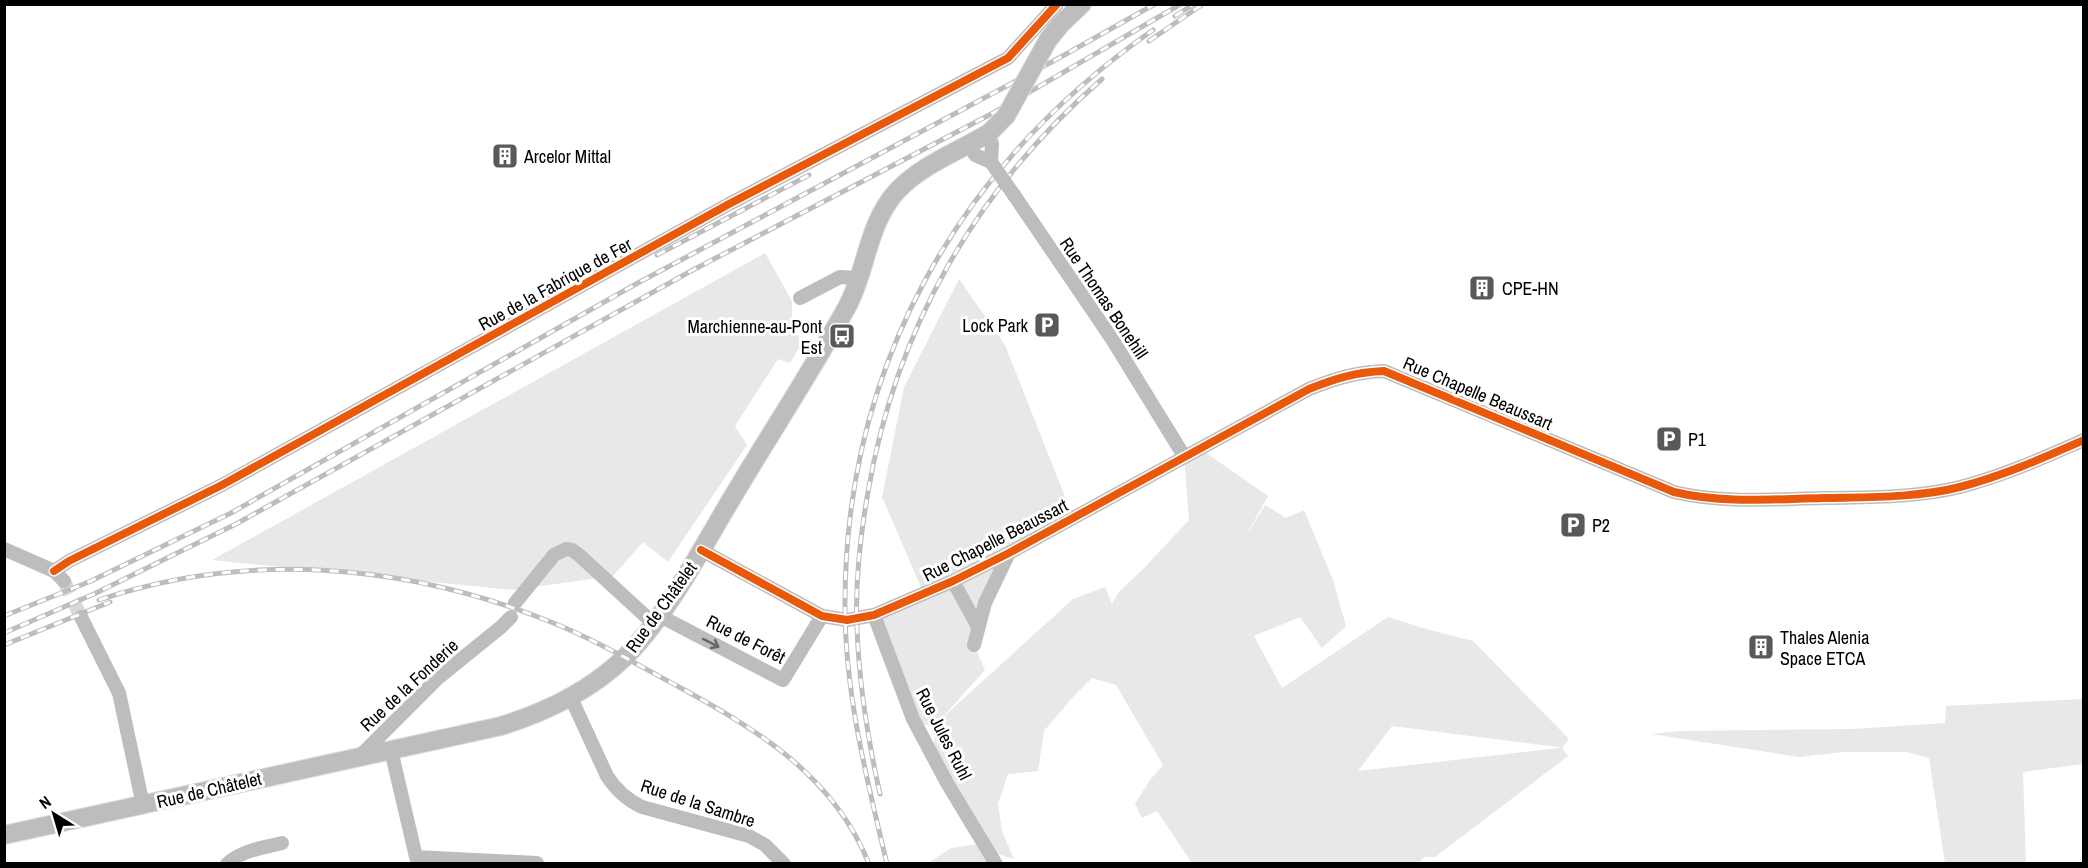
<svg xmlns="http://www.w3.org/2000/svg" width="2088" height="868" font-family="'Archivo Narrow',sans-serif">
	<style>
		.green { fill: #e8e8e8; fill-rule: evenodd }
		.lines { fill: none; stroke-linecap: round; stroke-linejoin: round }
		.minor-tunnel { stroke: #d9d9d9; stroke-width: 14; stroke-dasharray: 14 7; stroke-linecap: butt }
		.major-casing { stroke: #dbdbdb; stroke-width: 20 }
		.minor { stroke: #bdbdbd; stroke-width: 14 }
		.major { stroke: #bdbdbd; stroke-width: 18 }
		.rail-casing { stroke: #bdbdbd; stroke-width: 5 }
		.rail { stroke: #fff; stroke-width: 3; stroke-dasharray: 9; stroke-linecap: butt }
		.major-bridge-casing { stroke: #dbdbdb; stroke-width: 20; stroke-linecap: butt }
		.minor-bridge { stroke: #bdbdbd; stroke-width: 14 }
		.major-bridge { stroke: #bdbdbd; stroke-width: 18 }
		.cycleway-casing { stroke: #fff; stroke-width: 11 }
		.cycleway { stroke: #e8590c; stroke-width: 8 }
		.oneway { stroke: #686868 }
		.labels { text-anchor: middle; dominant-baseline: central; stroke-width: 6; stroke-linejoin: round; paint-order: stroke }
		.poi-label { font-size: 18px; fill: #000; stroke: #fff; text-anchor: start }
		.street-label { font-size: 18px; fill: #000; stroke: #fff }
	</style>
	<rect width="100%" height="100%" fill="#fff"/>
	<!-- green -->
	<path class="green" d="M765 253 792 301V325L802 343 790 363 778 359 735 426 747 445 668 562 643 542 613 576 512 590 212 560Z
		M959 279 1005 345 1073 517 1000 556 974 645 985 670 941 719 1073 599 1105 587 1112 604 1118 593 1144 568 1189 520 1184 456 1199 448 1268 496 1242 543 1265 505 1286 518 1304 510 1333 580 1346 626 1322 648 1300 617 1254 636 1282 688 1388 617 1426 629 1473 641 1569 739 1562 748 1568 756 1435 857H1424L1419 863H1192L1157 811 1142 818 1135 804 1150 780 1163 765 1116 685 1092 678 1072 698 1044 731 1038 771 1008 774 998 804 1002 831 1014 859 998 854 935 752 933 726 915 723 874 615 923 592 882 497 904 387ZM1392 726 1558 747 1559 748 1358 771Z
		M2083 699V764L2023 772 2026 863H1945L1929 758 1907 752H1844L1799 757 1651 734 1680 731 1853 729 1945 723 1946 706Z
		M979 844 987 863 927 864 951 848Z"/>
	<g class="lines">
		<!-- minor-tunnel -->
		<path class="minor-tunnel" d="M64 581 81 617"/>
		<defs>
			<path id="major" d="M1048 40 1061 24 1082 4
				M4 835 501 726C546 712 588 692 623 659 665 619 702 548 732 498 770 434 811 372 847 307 867 270 867 224 897 191 921 165 959 151 989 133"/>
		</defs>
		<!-- major casing -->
		<use href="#major" class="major-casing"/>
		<!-- minor -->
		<path class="minor" d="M969 144 975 155 991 162 992 144 989 133
			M1014 195 1112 339 1184 456
			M800 298 840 277 857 278
			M4 549 54 571 64 581
			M701 550 822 616 847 620 874 615 953 581 1009 553 1309 389C1334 379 1356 372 1384 371L1674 492C1725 504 1772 499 1824 498 1869 497 1916 498 1960 487 2003 476 2043 458 2084 440
			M54 571 69 561 222 485 729 204 1008 58 1057 4
			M953 581 978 627
			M515 603 554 555 566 549 572 550 579 555 653 623
			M874 615 913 719 947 783 996 864
			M660 616 783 680 822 616
			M81 617 119 693 143 805
			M974 645 985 603 1009 553
			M571 698 607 776C616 790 627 800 642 807L749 836 765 845 784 864
			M391 750 416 857 537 863
			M360 756 438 678 501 627 511 617
			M227 864C242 850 263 848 282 843"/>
		<!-- major -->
		<use href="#major" class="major"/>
		<defs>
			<path id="rail" d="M1175 16 1194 4
				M1149 41 1203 4
				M657 255 809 175
				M99 600C247 550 407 564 551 622 596 640 638 665 681 688 759 731 834 776 869 864
				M4 616 91 581 231 513 636 284 1059 58 1155 4
				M4 633 96 593 236 524 691 271 995 112 1181 4
				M4 645 110 602
				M880 794C868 740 859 683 857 628 855 583 860 537 868 492 896 328 976 189 1102 79
				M887 864C867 780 845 694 845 607 844 367 958 166 1153 30"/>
		</defs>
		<!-- rail casing -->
		<use href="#rail" class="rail-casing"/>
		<!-- rail -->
		<use href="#rail" class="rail"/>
		<defs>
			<path id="major-bridge" d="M989 133 1006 116 1048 40"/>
		</defs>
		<!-- major-bridge casing -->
		<use href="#major-bridge" class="major-bridge-casing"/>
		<!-- minor-bridge -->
		<path class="minor-bridge" d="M991 162 1014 195"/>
		<!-- major-bridge -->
		<use href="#major-bridge" class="major-bridge"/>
		<defs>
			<path id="cycleway" d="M701 550 822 616 847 620 874 615 953 581 1009 553 1309 389C1334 379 1356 372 1384 371L1674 492C1725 504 1772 499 1824 498 1869 497 1916 498 1960 487 2003 476 2043 458 2084 440
				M54 571 69 561 222 485 729 204 1008 58 1057 4"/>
		</defs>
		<!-- cycleway casing -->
		<use href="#cycleway" class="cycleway-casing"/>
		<!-- cycleway -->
		<use href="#cycleway" class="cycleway"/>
	</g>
	<!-- one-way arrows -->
	<defs><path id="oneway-shaft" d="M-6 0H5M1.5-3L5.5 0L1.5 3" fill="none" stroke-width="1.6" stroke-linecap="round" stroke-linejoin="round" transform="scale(1.5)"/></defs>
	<use class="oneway" href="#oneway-shaft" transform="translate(711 643) rotate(27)"/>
	<!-- icons -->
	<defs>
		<symbol id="building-square" viewBox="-11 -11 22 22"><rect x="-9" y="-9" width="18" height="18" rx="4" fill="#595959" stroke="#fff"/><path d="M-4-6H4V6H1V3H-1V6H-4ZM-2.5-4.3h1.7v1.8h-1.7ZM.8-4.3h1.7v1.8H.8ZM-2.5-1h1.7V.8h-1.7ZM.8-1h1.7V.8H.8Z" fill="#fff"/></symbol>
		<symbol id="parking-square" viewBox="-11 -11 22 22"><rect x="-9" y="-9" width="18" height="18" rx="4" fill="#595959" stroke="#fff"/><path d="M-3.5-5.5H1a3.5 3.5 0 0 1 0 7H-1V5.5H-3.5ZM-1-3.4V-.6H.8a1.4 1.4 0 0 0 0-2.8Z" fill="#fff"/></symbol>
		<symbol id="bus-square" viewBox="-11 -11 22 22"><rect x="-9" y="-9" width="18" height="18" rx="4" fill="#595959" stroke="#fff"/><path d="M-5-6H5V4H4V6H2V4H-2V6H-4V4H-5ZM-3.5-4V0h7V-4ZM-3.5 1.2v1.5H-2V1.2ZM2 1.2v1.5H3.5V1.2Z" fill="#fff"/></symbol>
	</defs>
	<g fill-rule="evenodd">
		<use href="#building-square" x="490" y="141" width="30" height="30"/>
		<use href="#building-square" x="1467" y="273" width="30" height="30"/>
		<use href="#parking-square" x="1032" y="310" width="30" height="30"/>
		<use href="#bus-square" x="827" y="321" width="30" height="30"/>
		<use href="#parking-square" x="1654" y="424" width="30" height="30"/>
		<use href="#parking-square" x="1558" y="510" width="30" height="30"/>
		<use href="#building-square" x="1746" y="632" width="30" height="30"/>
	</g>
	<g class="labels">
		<!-- poi labels -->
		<g class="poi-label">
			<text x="524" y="156">Arcelor Mittal</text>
			<text x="1502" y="288">CPE-HN</text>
			<text x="1028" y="325" text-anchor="end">Lock Park</text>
			<text x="822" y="326" text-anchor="end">Marchienne-au-Pont<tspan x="822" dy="21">Est</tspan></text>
			<text x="1688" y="439">P1</text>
			<text x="1592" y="525">P2</text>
			<text x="1780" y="637">Thales Alenia<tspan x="1780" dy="21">Space ETCA</tspan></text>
		</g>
		<!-- street labels -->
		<g class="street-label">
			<text transform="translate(555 284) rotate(-29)">Rue de la Fabrique de Fer</text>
			<text transform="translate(1104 298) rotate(56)">Rue Thomas Bonehill</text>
			<text transform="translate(1478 393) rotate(23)">Rue Chapelle Beaussart</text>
			<text transform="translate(995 540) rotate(-27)">Rue Chapelle Beaussart</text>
			<text transform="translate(661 607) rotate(-54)">Rue de Châtelet</text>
			<text transform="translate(746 639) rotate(27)">Rue de Forêt</text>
			<text transform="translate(409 685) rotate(-43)">Rue de la Fonderie</text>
			<text transform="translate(944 734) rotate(63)">Rue Jules Ruhl</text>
			<text transform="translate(209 790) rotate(-13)">Rue de Châtelet</text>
			<text transform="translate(698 803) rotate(18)">Rue de la Sambre</text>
		</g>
	</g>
	<!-- border -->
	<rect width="2088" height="868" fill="none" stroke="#000000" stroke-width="12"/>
	<!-- north arrow -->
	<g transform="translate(54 814) rotate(323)" stroke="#ffffff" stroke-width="4.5" paint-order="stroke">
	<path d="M0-4.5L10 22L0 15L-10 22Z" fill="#000000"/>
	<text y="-9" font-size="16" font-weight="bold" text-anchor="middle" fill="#000000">N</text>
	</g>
</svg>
